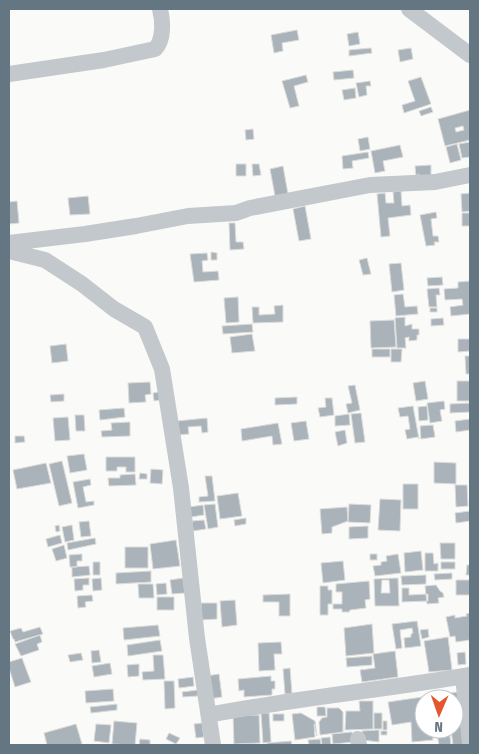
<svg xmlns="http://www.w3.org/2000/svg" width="479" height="754" font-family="'Fira Sans Condensed',sans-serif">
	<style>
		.building { fill: #aab3b9; stroke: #dcdcda; fill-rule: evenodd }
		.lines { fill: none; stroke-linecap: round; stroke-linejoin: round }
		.minor { stroke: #c3c8cc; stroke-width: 16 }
	</style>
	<rect width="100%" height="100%" fill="#fafaf8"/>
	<!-- building -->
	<path class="building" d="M297 30 299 40 282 43 283 51 274 53 271 35Z
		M358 32 360 44 349 46 347 34Z
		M371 48 372 53 349 56V50Z
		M411 48 413 59 400 62 398 50Z
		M353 70 354 78 334 80 333 72Z
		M306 75 308 82 294 86 299 106 290 108 282 81Z
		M421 77 431 104 404 113 402 105 415 101 408 81Z
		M370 81 371 86H366L367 95 359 97 356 83Z
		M355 88 356 98 344 100 342 90Z
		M431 107 433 112 421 116 419 111Z
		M470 110V140L445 146 438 119ZM463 126 464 130 456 132 455 128Z
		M253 129 254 139 246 140 245 130Z
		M368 137 370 149 360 151 358 139Z
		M470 142V157L462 158 459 144Z
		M457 144 461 160 450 163 446 147Z
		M400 145 403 157 383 161 385 171 375 173 371 151Z
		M368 152 369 158 352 161 353 168 343 169 342 156Z
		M236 164H246V176H236Z
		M252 164H259L261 175 253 176Z
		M431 165V177L419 178V174L416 176 415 166Z
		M283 166 288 194 275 196 270 169Z
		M401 191 402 206 410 205 411 215 388 218 390 236 381 237 377 194 385 193 386 203H394L393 192Z
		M470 193V211L462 212 461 194Z
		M88 196 90 214 70 215 68 198Z
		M17 201 19 223 9 224V202Z
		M305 206 311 239 299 241 293 209Z
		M436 212 437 218 431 219 433 236H438L439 242H434L435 245 426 246 420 215Z
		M462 213H470V226H462Z
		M229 223H235L236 242H243L244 249 230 250Z
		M211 252 217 253V260H211Z
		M207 253 208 260 202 261 203 272 218 271 219 280 194 282 190 254Z
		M367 258 371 274 363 275 359 260Z
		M401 263 404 290 392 292 389 264Z
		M442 277 443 285 428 286 427 278Z
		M470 281V314L451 316 450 307 463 305 462 299 445 300 444 289 458 288V282Z
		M439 288 440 295H436L437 307H429L427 289Z
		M403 294 405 307 417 306 418 314 396 316 394 295Z
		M238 297 239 322 226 323 224 298Z
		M283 305V322L253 323 252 307H259V315L275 314 274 306Z
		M430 308H437V312H430Z
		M405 317V326L412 324V329H419V335H417V340L409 341V337L405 338 406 348H397L395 318Z
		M443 318 444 325 431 326V319Z
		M394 320 396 347 371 348 370 321Z
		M252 324 253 332 223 334 222 326Z
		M252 334 255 351 232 353 230 337Z
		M458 339H470V351L458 352Z
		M66 344 68 361 52 363 50 346Z
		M372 349H390V357H372Z
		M391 349H402L401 362H391Z
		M465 356H470V374H466Z
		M425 381 428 399 416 401 413 383Z
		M457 381H470V401H457Z
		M150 382 151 394 145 395 146 402 129 403 128 383Z
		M355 385 360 410 348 413 346 404 352 403 348 386Z
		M159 392 160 400 154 401 153 393Z
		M64 394V401L51 402 50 395Z
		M297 397V404L275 405V398Z
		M325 398H332L334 415 320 417 318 408 326 407Z
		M444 401 445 409 440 410 442 421 430 423 427 403Z
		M470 403V412L450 413V404Z
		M413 406 419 439 418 437 407 439 405 430 410 429 408 416 400 417 398 408Z
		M427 406 428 420 419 421 418 407Z
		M124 408 125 417 100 420 99 410Z
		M361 413 365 442 355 443 351 414Z
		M349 414 350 425 335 426V416Z
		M75 415H84L85 431H76Z
		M68 417 70 440 55 441 53 418Z
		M207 418 208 432 202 433 201 426 188 427 189 434 178 435 177 421Z
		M470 419V430L456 432 455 421Z
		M306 421 309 439 294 441 291 423Z
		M130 422V436L102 437 101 431 112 430 111 423Z
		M278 423 282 444 273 445 272 436 242 441 241 429Z
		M433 425 435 437 421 439 420 426Z
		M345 430 347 443 338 446 335 432Z
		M15 436H24L25 442 15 443Z
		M84 454 87 470 70 473 67 456Z
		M106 457H135V472H126V467H117V471H106Z
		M62 461 72 503 59 506 49 464Z
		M434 462 456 463V484L434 483Z
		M46 463 51 483 17 489 13 470Z
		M151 469 163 470 162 484 150 483Z
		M140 473 147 474V479H139Z
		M135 474 136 485 109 486 108 478H120V475Z
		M205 476H212L215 501 199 502V497L208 496Z
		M90 479 91 485 83 487 86 502 94 501V505L78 508 73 482Z
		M403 484H418V509H403Z
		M455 485H467L468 506 456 507Z
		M238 493 242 516 220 519 217 496Z
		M380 499 401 500 400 531 378 530Z
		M215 504 218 527 208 529 204 505Z
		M349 504 371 505 370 523 348 522Z
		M203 505 204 515 191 517 189 507Z
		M347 507 348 521 332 527V533L322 534 320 509Z
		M470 511V521L456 523 455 513Z
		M246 518V524L235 526 234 520Z
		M204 520 206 529 193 531 192 521Z
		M89 521 91 536 81 537 79 522Z
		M59 525 60 531 56 532 55 526Z
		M72 525 74 540 65 542 62 527Z
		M368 526V538L349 539V527Z
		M60 535 62 543 48 547 46 539Z
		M95 538 96 544 68 550 67 543Z
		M176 540 180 566 153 569 150 544Z
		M440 543H455V559H441Z
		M64 545 67 558 56 561 52 549Z
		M125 547H148V568H125Z
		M421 551 423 570 405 572 404 553Z
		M425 553H433L434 564 438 563V571H425Z
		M82 554V561H77V567H70L69 555Z
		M370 554H377V560H370Z
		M398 554 401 573 375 576 373 566 381 565V562L387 561 386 556Z
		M343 561 345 580 323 583 321 563Z
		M93 562H100V575H93Z
		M441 562H455V569H441Z
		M467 565H470V575H466Z
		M89 566 90 575 72 577V567Z
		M151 571V582L116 584V573Z
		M452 573V579L435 580 434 574Z
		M426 575V584L402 585 401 576Z
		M89 578V585H83V590L75 591 74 579Z
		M101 578 102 590 93 591 92 579Z
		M183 578 185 593 172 594 170 580Z
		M398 578 399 606H375L374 579ZM382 580H389L390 593H381Z
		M456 580H470V595H456Z
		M369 581 370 599 365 600 366 608 350 610 349 612H342V609H333V604H342V592H336V584Z
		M166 583 167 594 157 595 156 584Z
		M138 584H153L154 598H139Z
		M436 585 440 591 443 593 444 597 438 598 439 603 427 604 425 586Z
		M320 586H328V590H332V604H328V615H320Z
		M402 588H409V595L428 594V601L402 602Z
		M290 594V616H279V602H263V595Z
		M92 595 93 601 85 602 86 607 78 608 77 596Z
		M157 597H174V610H157Z
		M235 600 237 625 222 627 220 601Z
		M201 603H217V619L201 620Z
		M470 613V640L456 642 455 636 450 637 446 617 455 615V618L467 616 466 614Z
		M417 621 421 646 405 648 404 638 411 637V634L413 633 412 628 400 630 402 648 396 649 392 624Z
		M372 624 374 653 346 656 344 628Z
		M158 625 160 636 124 640 123 628Z
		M40 627 43 634 15 642 14 639H13L10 631 21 628 23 632Z
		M428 629 429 637 422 639 420 630Z
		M40 635 42 642 37 644 39 650 21 656 15 644Z
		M448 637 452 670 429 672 424 641Z
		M160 640 162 651 128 656 127 645Z
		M281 642 282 654H274L275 670 259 671 258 643Z
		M99 650 101 662 92 663 91 651Z
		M395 651 398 677 362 682 360 670 375 668 373 654Z
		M465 652 466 664 458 665 457 653Z
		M81 653 83 660 70 662 68 655Z
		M153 655H163L165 679 143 680 142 672 154 671Z
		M372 656V665L347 667 346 658Z
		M22 658 31 682 15 687 9 668V662Z
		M110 663 112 674 94 677 92 666Z
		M139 664V676L128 677 127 665Z
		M290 668 292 694H285L283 669Z
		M219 674 222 697 209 699 206 676Z
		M271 676V681H275V689H272V695L244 697V690L239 691 238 679Z
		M193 677 194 686 179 688 178 679Z
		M164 681H174L175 708 165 709Z
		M113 689 114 701 86 703 85 691Z
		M198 690V696L183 697 182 692Z
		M457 692 461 715 454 716V699H446L445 694Z
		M443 694 444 699H424V729H432L433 740 412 742 411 722 392 725 388 702Z
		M359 701H373V729L345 730 346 711H360Z
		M117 704V710L91 713 90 707Z
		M317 707H325L326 716H317Z
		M327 708H339L343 712V732L320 735 319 722 322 718 327 717Z
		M261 713H269L271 742 263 743Z
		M301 713 315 721 317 736 314 724 315 737 295 740 292 714Z
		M374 713H382V729H374Z
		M273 714H284V721H273Z
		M259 715 260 743 234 744 233 716Z
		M462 717 466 745H453L451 729H454V719Z
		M114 721 137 723 135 745 112 744Z
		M383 721H387V730H383Z
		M202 723 204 737 196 738 194 724Z
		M76 724 82 744 76 745H47L44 733Z
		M96 724 111 725 109 743 94 741Z
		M436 729H449L451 745H439Z
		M379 730V742L363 740 362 731Z
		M381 731H387V735H381Z
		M352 732 354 742 333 744 332 734Z
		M169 733 180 738 176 744 166 739Z
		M330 737 331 745H322L321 738Z
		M140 739 150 740V745H139Z
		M320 739 321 745H309L308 740Z
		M291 741 292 745H267V743Z"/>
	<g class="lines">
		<!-- minor -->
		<path class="minor" d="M409 9 470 55
			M9 74 104 60 155 49C164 40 163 21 160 9
			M9 243 85 234 136 226 188 216 236 213 250 208 370 185 435 182 470 175
			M9 251 45 260 82 284 114 309 145 327 162 369 181 488 197 638 213 745
			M463 677 470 743
			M209 715C296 698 383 690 470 675
			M358 739 359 745"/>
	</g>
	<!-- border -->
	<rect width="479" height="754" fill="none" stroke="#657683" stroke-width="20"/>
	<!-- north arrow -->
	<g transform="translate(439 714) rotate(182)"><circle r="24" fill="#ffffff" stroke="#c1c8cd"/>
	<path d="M0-4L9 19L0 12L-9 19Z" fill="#e4572e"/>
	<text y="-8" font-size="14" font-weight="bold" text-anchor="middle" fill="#657683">N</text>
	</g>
</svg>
